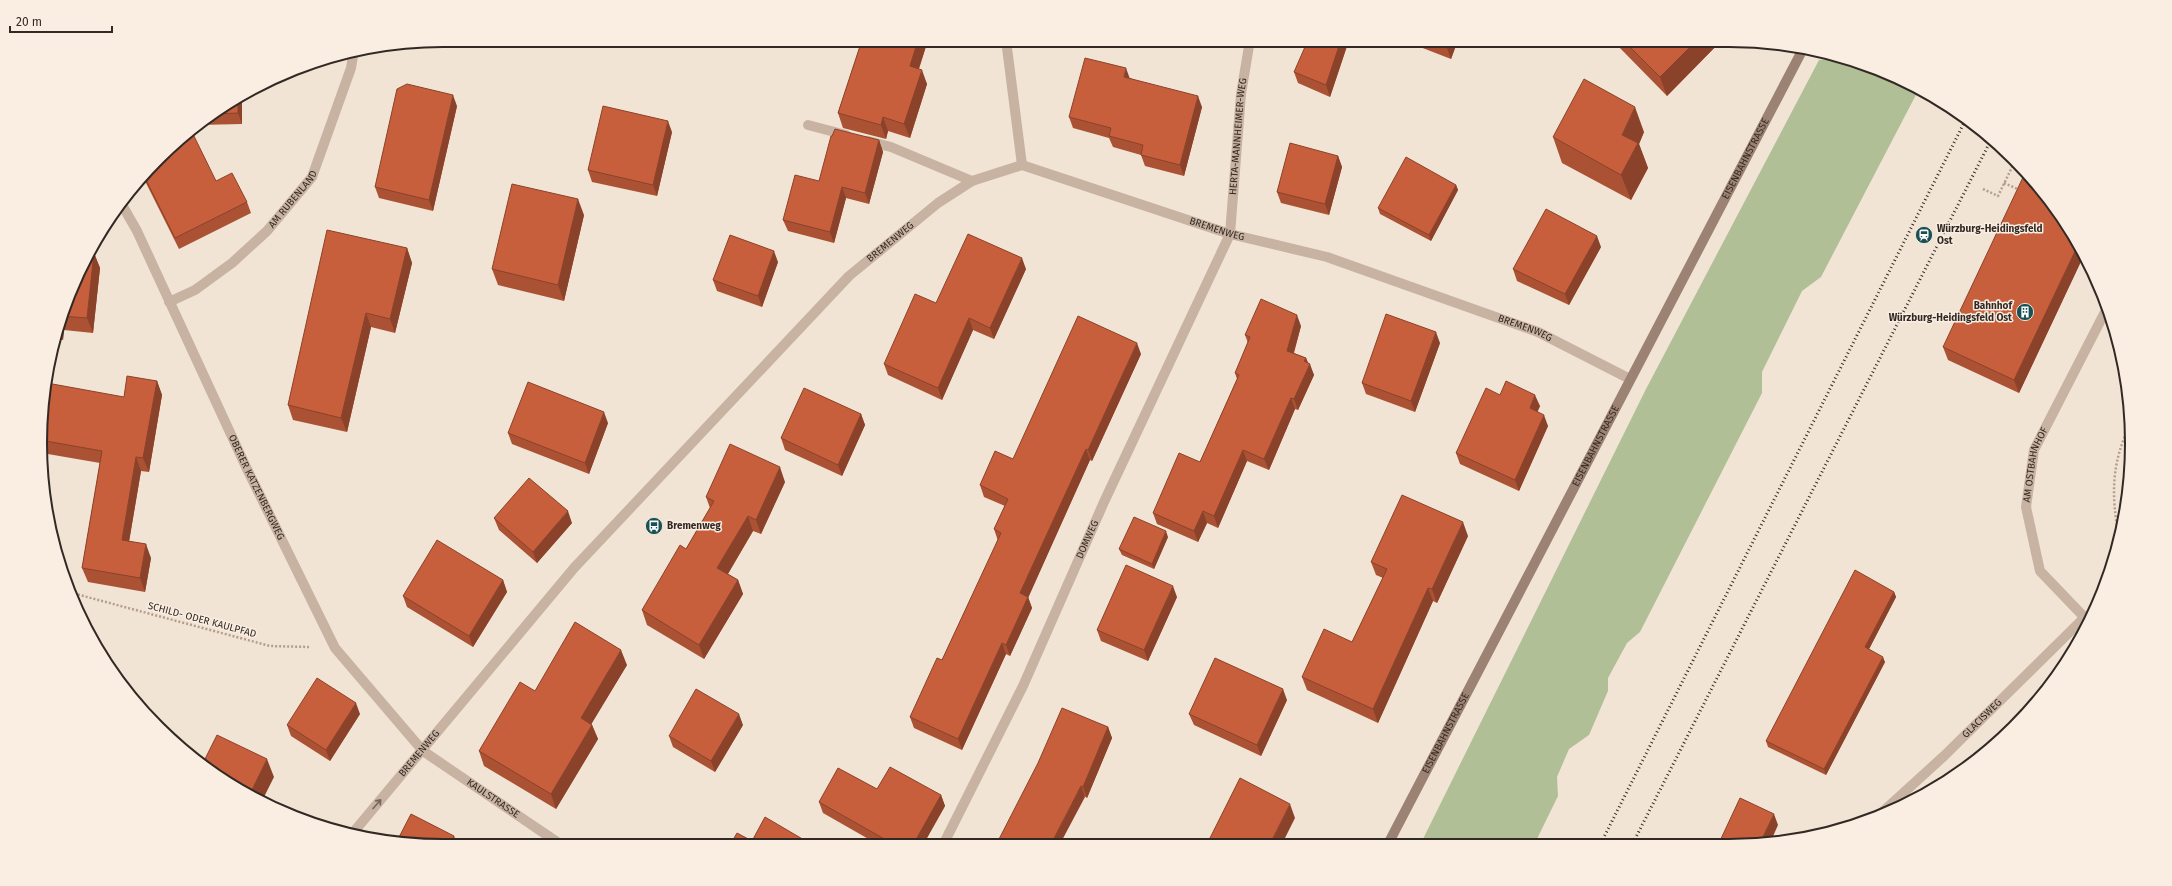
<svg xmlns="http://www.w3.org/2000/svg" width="2172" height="886" font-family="'Fira Sans',sans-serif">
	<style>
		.green { fill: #b1bf96 }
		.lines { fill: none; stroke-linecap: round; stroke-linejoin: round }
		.path { stroke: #b49d8c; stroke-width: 2.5; stroke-dasharray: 2 2; stroke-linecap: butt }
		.lane { stroke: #c8b3a2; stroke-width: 10 }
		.street { stroke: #c8b3a2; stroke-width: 10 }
		.secondary { stroke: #9b8273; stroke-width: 10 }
		.rail { stroke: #332924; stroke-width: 3; stroke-dasharray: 1 3; stroke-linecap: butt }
		.wall { fill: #ab5234 }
		.shaded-wall { fill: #8b422a }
		.building { fill: #c75f3c; stroke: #8b422a }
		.oneway { stroke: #76675d }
		.labels { text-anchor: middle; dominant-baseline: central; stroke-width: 3; stroke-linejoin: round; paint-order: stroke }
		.street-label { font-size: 10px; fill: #332924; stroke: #f9eee1 }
		.poi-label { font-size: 10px; font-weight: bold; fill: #332924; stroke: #f9eee1; text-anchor: start }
		.rim { fill: none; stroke: #332924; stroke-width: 2 }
	</style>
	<rect width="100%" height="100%" fill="#f1e4d5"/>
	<!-- green -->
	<path class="green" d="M1845 58 1858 61 1919 89 1821 277 1802 291 1762 372V393L1640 632 1627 643 1608 678V691L1589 735 1569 749 1557 777 1558 796 1535 843H1421L1646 389 1819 60Z"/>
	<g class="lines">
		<!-- path -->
		<path class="path" d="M2004 183 2020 190
			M1983 189 1998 196 2015 161
			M2119 537C2111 496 2111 462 2131 423
			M68 588 76 594 270 646 309 647"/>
		<!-- lane -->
		<path class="lane" d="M808 125 846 135
			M868 141 891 147 972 181"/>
		<!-- street -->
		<g class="street">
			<path d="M1006 40 1022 165"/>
			<path id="s1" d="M121 203 137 231 246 467 335 648 423 751 563 846"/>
			<path id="s2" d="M169 302 195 290 232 263 267 231 312 177 351 68 354 50"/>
			<path id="s3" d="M2087 620 2040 571 2026 507 2034 450 2107 308"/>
			<path id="s4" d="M1877 817 1944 756 2085 617"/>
			<path id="s5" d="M352 834 574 568 849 276 938 203 972 181 1022 165 1230 234 1327 257 1538 332 1630 379"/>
			<path id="s6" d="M943 845 1023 686 1104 502 1230 234 1241 94 1250 40"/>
		</g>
		<!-- secondary -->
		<path class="secondary" id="s7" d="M1388 844 1803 49"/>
		<!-- rail -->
		<path class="rail" d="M1601 843 1966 119
			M1633 843 1992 138"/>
	</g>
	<!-- wall -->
	<path class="wall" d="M862 40H928L919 69 927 84 910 138 888 131 886 139 843 128 838 113Z
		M1349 40 1330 97 1298 83 1294 72Z
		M1402 40H1458L1451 59Z
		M1616 40H1722L1667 96 1619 47Z
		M1130 78 1202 107 1184 176 1145 166 1141 155 1113 147 1109 138 1073 128 1069 117Z
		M242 94V124L198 125Z
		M457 106 433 211 379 198 375 187Z
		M672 132 657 196 592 182 588 170Z
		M1644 132 1639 144 1648 168 1631 200 1562 163 1553 137Z
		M177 140 216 181 247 202 251 213 179 249 142 175Z
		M879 140 883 152 869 204 846 198 834 243 788 231 783 220 819 181Z
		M1338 156 1342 167 1329 215 1281 203 1277 192Z
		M1456 185 1458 190 1431 241 1380 214 1378 208Z
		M2049 197 2084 255 2019 393 1948 360 1943 347Z
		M584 215 564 301 498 285 492 269Z
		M1601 247 1569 305 1517 281 1513 269Z
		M407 248 412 263 395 333 371 327 347 432 293 420 288 405Z
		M94 253 100 268 93 333 64 330 63 340 55 339 61 313Z
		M778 262 762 307 717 291 713 280Z
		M1026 269 994 339 973 330 942 400 888 375 884 364 936 303Z
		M1301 326 1294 353 1306 358 1314 375 1298 410 1295 409 1269 470 1247 461 1218 528 1207 523 1198 542 1157 524 1153 513 1200 462 1237 379 1235 373 1248 343 1245 335Z
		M1440 343 1415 412 1366 394 1362 383Z
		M1141 354 1092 461 1090 460 1028 597 1032 608 1010 656 1006 654 962 750 914 728 910 717 942 660 998 541 994 529 1005 506 984 497 980 485 1013 459Z
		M157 381 162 395 149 472 141 471 129 541 151 558 145 592 88 582 82 568 100 463 42 453 41 449 40 443 42 412 124 397Z
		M1500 395 1540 406 1537 412 1548 426 1519 491 1460 464 1456 453Z
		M861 414 865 425 842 476 785 450 781 438Z
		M608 423 589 474 512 444 508 433Z
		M785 482 761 534 753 531 728 574 738 580 743 594 704 659 647 625 642 610 686 549 710 508 706 497Z
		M494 518 572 523 537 563 499 530Z
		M1468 536 1437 603 1433 601 1378 723 1307 690 1302 677 1352 642 1383 578 1376 575 1371 562Z
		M1168 537 1154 569 1122 555 1119 549Z
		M503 580 507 592 473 647 407 607 403 596Z
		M1894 592 1896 597 1869 649 1885 662 1826 775 1768 747 1766 741Z
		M1177 597 1148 661 1101 641 1097 630Z
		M627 665 591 724 592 725 598 739 556 809 484 766 479 751 535 691Z
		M1287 700 1261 756 1194 725 1189 714Z
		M360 714 330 761 291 736 287 725Z
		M743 725 715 772 673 747 669 736Z
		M1108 727 1112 738 1087 798 1038 763Z
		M877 789 941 795 945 806 923 845H879L823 813 819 802Z"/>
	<!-- shaded-wall -->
	<path class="shaded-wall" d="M918 40H928L915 80 910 66Z
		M1341 40H1349L1330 97 1326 85Z
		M1450 40H1458L1451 59 1447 48Z
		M1697 40H1722L1667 96 1660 77Z
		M1126 68 1130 79 1124 77Z
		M922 70 927 84 910 138 904 124Z
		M242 94V124L238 113V96Z
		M453 95 457 106 433 211 429 200Z
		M1198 96 1202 107 1184 176 1180 165Z
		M1635 107 1644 132 1639 144 1648 168 1631 200 1621 175 1622 135Z
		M883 117 888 131 886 139 881 125Z
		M668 121 672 132 657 196 653 185Z
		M879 140 883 152 869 204 865 193Z
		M1338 156 1342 167 1329 215 1325 204Z
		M1456 185 1458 190 1431 241 1429 235Z
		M842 187 846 198 834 243 830 232Z
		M578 199 584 215 564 301 558 285Z
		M1597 236 1601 247 1569 305 1565 294Z
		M2078 245 2084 255 2019 393 2014 380Z
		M407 248 412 263 395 333 390 319Z
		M774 251 778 262 762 307 758 296Z
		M94 253 100 268 93 333 87 318Z
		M1022 258 1026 269 994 339 990 328Z
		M366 313 371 327 347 432 341 418Z
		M1297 315 1301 326 1291 362 1287 351Z
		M969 318 973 330 942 400 938 388Z
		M60 319 64 330 63 340 58 326Z
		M1436 332 1440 343 1415 412 1411 401Z
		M1137 343 1141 354 1092 461 1088 450Z
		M1306 358 1309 366 1310 364 1314 375 1298 410 1294 399Z
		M157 381 162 395 149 472 143 458Z
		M1535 395 1540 406 1534 420 1530 408Z
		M1291 398 1295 409 1269 470 1264 459Z
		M604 412 608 423 589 474 585 463Z
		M861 414 865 425 842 476 838 465Z
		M1544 415 1548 426 1519 491 1515 480Z
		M1086 449 1090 460 1025 605 1020 593Z
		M1243 450 1247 461 1218 528 1214 516Z
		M136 457 141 471 127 554 122 540Z
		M780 467 785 482 761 534 756 520Z
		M568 511 572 523 537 563 533 552Z
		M1203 511 1207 523 1198 542 1194 531Z
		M748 516 753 531 723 582 717 568Z
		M1463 522 1468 536 1437 603 1432 589Z
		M1166 531 1168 537 1154 569 1152 564Z
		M146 544 151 558 145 592 140 578Z
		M503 580 507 592 473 647 469 636Z
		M738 580 743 594 704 659 699 645Z
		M1173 586 1177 597 1148 661 1144 650Z
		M1428 588 1433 601 1378 723 1373 709Z
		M1894 592 1896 597 1867 653 1865 647Z
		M1028 597 1032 608 1010 656 1006 645Z
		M1002 643 1006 654 962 750 958 739Z
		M621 650 627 665 586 733 581 718Z
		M1883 657 1885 662 1826 775 1824 769Z
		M1283 689 1287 700 1261 756 1257 745Z
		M356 703 360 714 330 761 326 750Z
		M739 714 743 725 715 772 711 761Z
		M592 725 598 739 556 809 551 794Z
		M1108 727 1112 738 1087 798 1083 787Z
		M267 759 274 777 262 801 249 796Z
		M1081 786 1085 797 1060 844H1051Z
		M941 795 945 806 923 845H913Z
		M1290 804 1295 818 1282 844H1270Z
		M1774 814 1778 825 1770 843H1760Z
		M454 836 458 846H450Z"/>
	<!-- building -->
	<path class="building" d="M862 40H918L910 66 922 70 904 124 883 117 881 125 838 113Z
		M1308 40H1341L1326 85 1294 72Z
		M1427 40H1450L1447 48Z
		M1623 40H1697L1660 77Z
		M1085 58 1126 68 1124 77 1198 96 1180 165 1141 155 1143 145 1109 136 1111 128 1069 117Z
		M1584 79 1635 107 1622 135 1638 143 1621 175 1553 137Z
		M407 84 453 95 429 200 375 187 397 89Z
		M238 96V113L214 114Z
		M603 106 668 121 653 185 588 170Z
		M835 129 879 140 865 193 842 187 830 232 783 220 795 175 819 181 831 136H832Z
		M191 130 216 181 232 173 247 202 175 238 143 174 177 140Z
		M1290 143 1338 156 1325 204 1277 192Z
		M1406 157 1456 185 1429 235 1378 208Z
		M2025 173 2049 197 2078 245 2014 380 1943 347Z
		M512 184 578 199 558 285 492 269Z
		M1546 209 1597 236 1565 294 1513 269Z
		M327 230 407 248 390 319 366 313 341 418 288 405Z
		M968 234 1022 258 990 328 969 318 938 388 884 364 915 294 936 303Z
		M730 235 774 251 758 296 713 280Z
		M89 252 94 253 87 318 61 316Z
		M1261 299 1297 315 1287 351 1306 358 1304 361 1310 364 1294 399 1291 398 1264 459 1243 450 1214 516 1203 511 1194 531 1153 513 1179 453 1200 462 1239 375 1235 373 1250 337 1245 335Z
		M1386 314 1436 332 1411 401 1362 383Z
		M1078 316 1137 343 1088 450 1086 449 1020 593 1028 597 1006 645 1002 643 958 739 910 717 937 658 942 660 1001 533 994 529 1008 499 980 485 995 451 1013 459Z
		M127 376 157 381 143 458 136 457 122 540 146 544 140 578 82 568 102 451 40 440 42 412 47 383 124 397Z
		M1506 381 1535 395 1530 408 1544 415 1515 480 1456 453 1486 388 1500 395Z
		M528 382 604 412 585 463 508 433Z
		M804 388 861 414 838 465 781 438Z
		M730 444 780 467 756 520 748 516 717 568 738 580 699 645 642 610 680 545 686 549 714 501 706 497Z
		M529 478 568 511 533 552 494 518Z
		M1402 495 1463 522 1432 589 1428 588 1373 709 1302 677 1324 629 1352 642 1387 569 1371 562Z
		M1134 517 1166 531 1152 564 1119 549Z
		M437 540 503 580 469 636 403 596Z
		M1126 565 1173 586 1144 650 1097 630Z
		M1855 570 1894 592 1865 647 1883 657 1824 769 1766 741Z
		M575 622 621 650 581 718 592 725 551 794 479 751 520 682 535 691Z
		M1215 658 1283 689 1257 745 1189 714Z
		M317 678 356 703 326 750 287 725Z
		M696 689 739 714 711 761 669 736Z
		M1062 708 1108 727 1083 787 1081 786 1051 844 996 845 1038 763Z
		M217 735 267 759 249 796 242 792 202 765Z
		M890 767 941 795 913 845H895L819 802 838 768 877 789Z
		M1240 778 1290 804 1270 844H1207Z
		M1740 798 1774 814 1760 843H1719Z
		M411 814 454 836 450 846 396 843Z
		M765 817 811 844V845H730L737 833 752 841Z"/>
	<!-- one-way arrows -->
	<defs><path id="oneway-shaft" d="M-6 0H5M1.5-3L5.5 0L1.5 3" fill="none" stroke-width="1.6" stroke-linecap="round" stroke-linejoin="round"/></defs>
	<use class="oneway" href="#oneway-shaft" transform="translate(377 804) rotate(-49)"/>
	<!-- icons -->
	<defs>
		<symbol id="station-disc" viewBox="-11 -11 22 22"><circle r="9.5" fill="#1a5054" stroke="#f9eee1"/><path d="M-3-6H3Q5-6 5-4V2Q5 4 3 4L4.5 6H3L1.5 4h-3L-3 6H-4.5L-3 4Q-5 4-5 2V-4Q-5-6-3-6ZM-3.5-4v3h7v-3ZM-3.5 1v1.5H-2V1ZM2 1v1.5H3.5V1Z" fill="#fff"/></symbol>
		<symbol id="building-disc" viewBox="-11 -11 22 22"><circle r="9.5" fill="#1a5054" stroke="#f9eee1"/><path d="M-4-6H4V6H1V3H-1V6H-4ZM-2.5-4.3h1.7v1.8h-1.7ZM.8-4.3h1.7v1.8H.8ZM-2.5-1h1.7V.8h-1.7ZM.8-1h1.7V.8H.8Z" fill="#fff"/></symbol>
		<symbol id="bus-disc" viewBox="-11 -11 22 22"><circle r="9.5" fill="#1a5054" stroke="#f9eee1"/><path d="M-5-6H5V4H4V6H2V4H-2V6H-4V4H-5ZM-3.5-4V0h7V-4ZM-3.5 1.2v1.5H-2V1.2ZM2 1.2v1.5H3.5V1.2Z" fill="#fff"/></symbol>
	</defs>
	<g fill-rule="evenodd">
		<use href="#station-disc" x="1914" y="225" width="20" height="20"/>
		<use href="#building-disc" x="2015" y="302" width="20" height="20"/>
		<use href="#bus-disc" x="644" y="516" width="20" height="20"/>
	</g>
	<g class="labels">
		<!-- street labels -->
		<g class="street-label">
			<text stroke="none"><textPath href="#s6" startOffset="773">HERTA-MANNHEIMER-WEG</textPath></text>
			<text stroke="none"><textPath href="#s7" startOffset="773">EISENBAHNSTRASSE</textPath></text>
			<text stroke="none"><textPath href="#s2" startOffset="163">AM RUBENLAND</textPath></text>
			<text stroke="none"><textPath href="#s5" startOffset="1161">BREMENWEG</textPath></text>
			<text stroke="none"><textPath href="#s5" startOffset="801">BREMENWEG</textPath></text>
			<text stroke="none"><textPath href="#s5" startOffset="1485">BREMENWEG</textPath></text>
			<text stroke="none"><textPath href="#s7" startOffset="449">EISENBAHNSTRASSE</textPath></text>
			<text stroke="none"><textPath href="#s3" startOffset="177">AM OSTBAHNHOF</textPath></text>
			<text stroke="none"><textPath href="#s1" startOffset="315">OBERER KATZENBERGWEG</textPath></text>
			<text stroke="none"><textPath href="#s6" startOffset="338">DOMWEG</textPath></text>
			<text transform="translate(202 620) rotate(15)">SCHILD- ODER KAULPFAD</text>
			<text stroke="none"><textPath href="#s4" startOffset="144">GLACISWEG</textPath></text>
			<text stroke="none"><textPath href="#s7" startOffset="125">EISENBAHNSTRASSE</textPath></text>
			<text stroke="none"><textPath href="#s5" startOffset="105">BREMENWEG</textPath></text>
			<text stroke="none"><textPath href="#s1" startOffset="714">KAULSTRASSE</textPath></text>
		</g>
		<!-- poi labels -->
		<g class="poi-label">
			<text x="1937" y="229">Würzburg-Heidingsfeld<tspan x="1937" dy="12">Ost</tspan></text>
			<text x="2012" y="306" text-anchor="end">Bahnhof<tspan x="2012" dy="12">Würzburg-Heidingsfeld Ost</tspan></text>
			<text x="667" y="526">Bremenweg</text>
		</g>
	</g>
	<!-- crop -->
	<path d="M0 0H2172V886H0ZM443 47H1729A396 396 0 0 1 2125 443V443A396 396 0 0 1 1729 839H443A396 396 0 0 1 47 443V443A396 396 0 0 1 443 47Z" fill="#f9eee1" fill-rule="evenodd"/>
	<path class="rim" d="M443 47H1729A396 396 0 0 1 2125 443V443A396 396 0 0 1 1729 839H443A396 396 0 0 1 47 443V443A396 396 0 0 1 443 47Z"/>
	<!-- scale -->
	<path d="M10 26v6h102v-6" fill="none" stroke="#332924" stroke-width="2"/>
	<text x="16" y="26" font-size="12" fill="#332924" stroke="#f9eee1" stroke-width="3" paint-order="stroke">20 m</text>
</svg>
